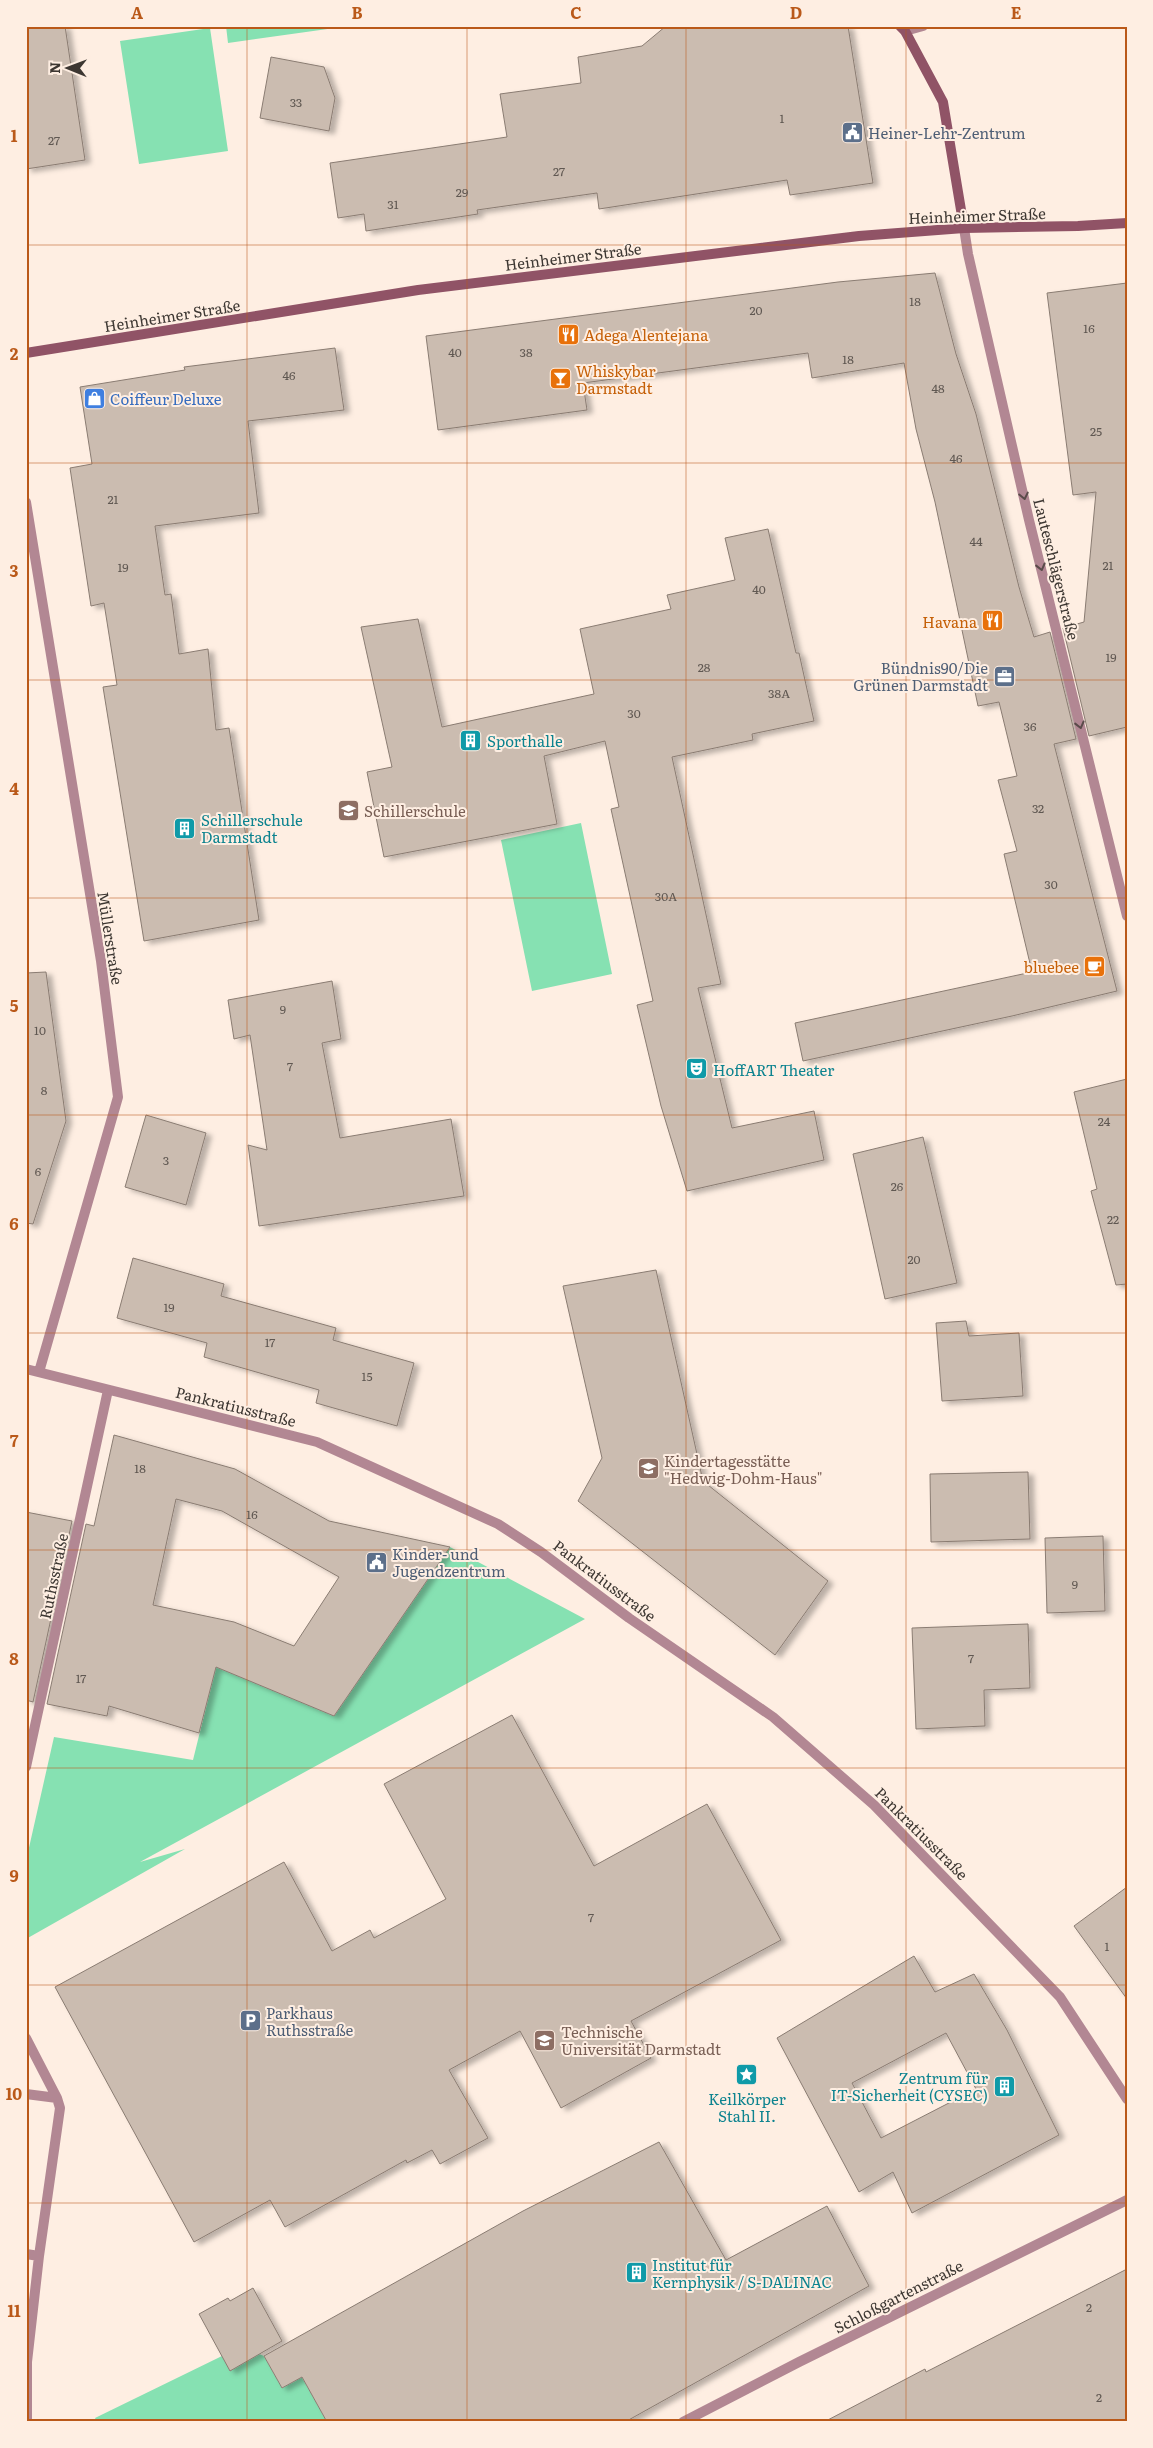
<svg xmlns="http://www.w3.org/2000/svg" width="1153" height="2448" font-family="Literata,serif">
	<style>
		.green { fill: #86e1b2 }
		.building { fill: #cbbcb0; stroke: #8a7c72; fill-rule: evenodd; filter: url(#shadow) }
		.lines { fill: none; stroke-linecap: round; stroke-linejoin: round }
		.street { stroke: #b28793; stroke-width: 10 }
		.secondary { stroke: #905366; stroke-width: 10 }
		.oneway { stroke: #5a4b4a }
		.grid { fill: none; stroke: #ba5919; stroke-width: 1; stroke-opacity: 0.55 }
		.labels { text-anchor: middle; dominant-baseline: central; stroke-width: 4; stroke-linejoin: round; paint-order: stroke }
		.number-label { font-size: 12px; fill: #605852 }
		.service-label { font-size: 15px; fill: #4e5e75; stroke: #feeee2; text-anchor: start }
		.street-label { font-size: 15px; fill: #3d3732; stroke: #feeee2 }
		.food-label { font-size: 15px; fill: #c56008; stroke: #feeee2; text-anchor: start }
		.shop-label { font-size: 15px; fill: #366cbe; stroke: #feeee2; text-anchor: start }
		.culture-label { font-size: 15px; fill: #0d838f; stroke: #feeee2; text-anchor: start }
		.education-label { font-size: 15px; fill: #785e54; stroke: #feeee2; text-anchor: start }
		.neatline { fill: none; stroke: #ba5919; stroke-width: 2 }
		.grid-label { font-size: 16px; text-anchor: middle; font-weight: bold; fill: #ba5919 }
	</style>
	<defs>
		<filter id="shadow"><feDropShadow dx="5.5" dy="3" stdDeviation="2.5" flood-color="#0004"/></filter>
	</defs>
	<rect width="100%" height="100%" fill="#feeee2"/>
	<!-- green -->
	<path class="green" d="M226 26H349L228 43Z
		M210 28 228 151 139 164 120 41Z
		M581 823 612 974 532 991 501 840Z
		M450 1547 585 1619 140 1862 185 1849 26 1939V1861L54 1737 193 1760 216 1667 334 1716Z
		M259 2354 264 2356 282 2388 302 2377 327 2422H97L95 2418 222 2356 230 2370Z"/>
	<!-- building -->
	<path class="building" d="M26 26H65L85 160 26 169Z
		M666 26H848L873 183 790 195 787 180 599 209 597 193 477 210 478 214 366 231 364 214 338 218 330 163 507 137 500 94 581 83 578 57 642 46Z
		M271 57 324 67 335 98 329 131 260 118Z
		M935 273 956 354 976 414 1019 587 1034 637 1050 632 1076 739 1054 744 1117 991 1012 1016 803 1061 795 1023 1032 972 1004 854 1017 851 998 780 1017 776 999 702 978 706 935 502 916 429 904 363 812 378 808 353 583 383 587 410 438 430 426 336 838 282Z
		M1127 283V727L1089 736 1063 628 1084 622 1096 492 1073 495 1047 293Z
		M335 348 344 410 248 421 259 513 155 526 165 595 171 594 179 654 208 649 216 730 229 728 259 920 144 941 103 687 117 685 104 603 91 606 70 468 92 464 80 387 185 370 184 367Z
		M768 529 796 653H799L814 721 752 734 753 740 672 757 721 984 698 988 732 1128 814 1111 824 1160 687 1191 661 1106 637 1005 653 1001 611 809 619 807 605 741 544 756 557 824 384 857 367 772 392 767 361 627 418 619 442 727 594 694 580 629 671 609 667 595 735 580 725 538Z
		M46 972 66 1121 33 1224 26 1223V973Z
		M332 981 341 1039 322 1043 340 1138 451 1119 464 1196 259 1226 248 1145 267 1150 250 1035 234 1039 228 1000Z
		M1127 1079V1284L1116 1285 1091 1191 1097 1189 1074 1092Z
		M146 1115 206 1133 186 1205 125 1187Z
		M923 1137 957 1283 885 1299 853 1154Z
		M133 1258 224 1284 221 1296 336 1328 333 1340 414 1363 397 1426 316 1403 319 1390 204 1357 207 1343 117 1318Z
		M656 1270 703 1481 828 1581 775 1655 578 1501 602 1458 563 1286Z
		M966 1321 969 1336 1019 1333 1023 1396 942 1401 936 1323Z
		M114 1435 235 1469 329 1521 450 1547 334 1716 216 1667 199 1733 109 1706 107 1716 47 1704 86 1524 94 1526ZM176 1499 222 1511 339 1577 294 1646 234 1622 153 1605Z
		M1028 1472 1030 1539 931 1542 930 1474Z
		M26 1512 72 1521 33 1702 26 1700Z
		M1103 1536 1105 1611 1047 1613 1045 1538Z
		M1028 1624 1030 1688 984 1690 985 1726 916 1729 912 1628Z
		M512 1715 594 1866 707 1804 781 1940 631 2021 651 2058 561 2108 520 2031 449 2070 488 2138 440 2164 432 2150 407 2163 406 2160 285 2227 270 2200 194 2242 55 1987 284 1862 332 1951 370 1930 374 1938 446 1899 384 1784Z
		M1127 1887V1999L1074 1926Z
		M914 1956 935 1992 974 1974 1007 2030 1059 2135 912 2213 893 2172 859 2192 777 2038ZM946 2033 976 2089 881 2138 852 2083Z
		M659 2142 726 2260 827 2206 869 2286 625 2422H327L302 2377 282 2388 264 2356 523 2211Z
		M1127 2269V2422H824L925 2369 926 2372Z
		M253 2288 282 2341 230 2371 199 2314 228 2298 230 2301Z"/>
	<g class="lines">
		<!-- street -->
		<path class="street" d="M905 31 923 26
			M964 228 968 254 1029 520 1127 916
			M26 502 101 961 118 1097 39 1372
			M26 1369 317 1442 498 1524 541 1552 629 1618 773 1717 874 1805 1060 1997 1127 2099
			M26 1767 108 1390
			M26 2038 57 2098 60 2108 39 2256 27 2362V2422
			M26 2094 57 2098
			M26 2254 39 2256
			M683 2422 799 2362 1127 2200"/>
		<!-- secondary -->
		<path class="secondary" d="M900 26 905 31 943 102 964 228
			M26 353 418 290 859 236 964 228 1078 226 1127 223"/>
	</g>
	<!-- one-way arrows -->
	<defs><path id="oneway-chevron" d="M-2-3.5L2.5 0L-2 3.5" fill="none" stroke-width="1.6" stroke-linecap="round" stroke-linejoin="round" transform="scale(1.25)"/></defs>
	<g class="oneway">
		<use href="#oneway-chevron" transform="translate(1024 496) rotate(78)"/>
		<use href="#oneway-chevron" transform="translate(1041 567) rotate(76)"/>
		<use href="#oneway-chevron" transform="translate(1080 725) rotate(76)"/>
	</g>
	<!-- grid -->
	<path class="grid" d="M247 26V2422M467 26V2422M686 26V2422M906 26V2422M26 245H1127M26 463H1127M26 680H1127M26 898H1127M26 1115H1127M26 1333H1127M26 1550H1127M26 1768H1127M26 1985H1127M26 2203H1127"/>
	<!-- icons -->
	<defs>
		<symbol id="civic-square" viewBox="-11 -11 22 22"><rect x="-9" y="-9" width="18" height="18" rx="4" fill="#5c6f8a" stroke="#feeee2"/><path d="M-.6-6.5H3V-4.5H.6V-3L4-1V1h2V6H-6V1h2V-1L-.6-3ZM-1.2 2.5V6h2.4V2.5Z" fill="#fff"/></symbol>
		<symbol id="restaurant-square" viewBox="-11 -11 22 22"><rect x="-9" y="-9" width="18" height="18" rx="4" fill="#e8710a" stroke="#feeee2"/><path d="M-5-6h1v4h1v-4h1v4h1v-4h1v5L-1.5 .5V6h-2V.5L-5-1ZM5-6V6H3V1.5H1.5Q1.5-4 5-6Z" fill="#fff"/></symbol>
		<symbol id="bar-square" viewBox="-11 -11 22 22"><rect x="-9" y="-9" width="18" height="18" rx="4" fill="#e8710a" stroke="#feeee2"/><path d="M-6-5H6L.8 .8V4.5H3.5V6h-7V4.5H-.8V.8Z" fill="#fff"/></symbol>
		<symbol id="shop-square" viewBox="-11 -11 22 22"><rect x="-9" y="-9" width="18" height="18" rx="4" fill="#3f7fe0" stroke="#feeee2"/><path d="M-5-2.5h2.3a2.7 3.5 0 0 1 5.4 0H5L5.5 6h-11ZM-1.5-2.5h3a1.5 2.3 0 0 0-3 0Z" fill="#fff"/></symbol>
		<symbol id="office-square" viewBox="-11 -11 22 22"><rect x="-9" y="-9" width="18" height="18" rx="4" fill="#5c6f8a" stroke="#feeee2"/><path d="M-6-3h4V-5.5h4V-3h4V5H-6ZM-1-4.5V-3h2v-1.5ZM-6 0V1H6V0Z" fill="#fff"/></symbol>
		<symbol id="building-square" viewBox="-11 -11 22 22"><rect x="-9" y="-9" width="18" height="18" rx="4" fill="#0f9aa8" stroke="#feeee2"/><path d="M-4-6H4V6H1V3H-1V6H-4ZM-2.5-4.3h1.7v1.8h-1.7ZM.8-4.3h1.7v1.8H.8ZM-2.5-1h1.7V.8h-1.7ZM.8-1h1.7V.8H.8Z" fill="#fff"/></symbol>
		<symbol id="school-square" viewBox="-11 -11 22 22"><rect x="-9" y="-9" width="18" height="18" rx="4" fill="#8d6e63" stroke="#feeee2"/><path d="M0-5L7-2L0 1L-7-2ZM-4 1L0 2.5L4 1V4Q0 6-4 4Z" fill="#fff"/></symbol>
		<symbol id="cafe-square" viewBox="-11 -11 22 22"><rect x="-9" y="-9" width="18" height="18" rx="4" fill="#e8710a" stroke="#feeee2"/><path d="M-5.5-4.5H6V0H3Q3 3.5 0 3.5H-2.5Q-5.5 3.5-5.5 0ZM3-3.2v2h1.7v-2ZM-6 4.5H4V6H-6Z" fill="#fff"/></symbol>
		<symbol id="theatre-square" viewBox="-11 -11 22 22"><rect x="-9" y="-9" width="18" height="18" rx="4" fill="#0f9aa8" stroke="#feeee2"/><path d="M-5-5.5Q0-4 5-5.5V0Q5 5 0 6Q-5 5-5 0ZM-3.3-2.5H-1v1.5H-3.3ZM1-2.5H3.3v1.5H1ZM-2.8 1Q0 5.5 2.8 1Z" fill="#fff"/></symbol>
		<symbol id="parking-square" viewBox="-11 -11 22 22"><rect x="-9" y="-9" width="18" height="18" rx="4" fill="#5c6f8a" stroke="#feeee2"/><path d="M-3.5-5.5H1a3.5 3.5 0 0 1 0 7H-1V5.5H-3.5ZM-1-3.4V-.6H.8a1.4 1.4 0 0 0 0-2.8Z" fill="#fff"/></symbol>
		<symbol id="university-square" viewBox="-11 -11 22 22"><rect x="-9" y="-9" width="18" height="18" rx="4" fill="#8d6e63" stroke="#feeee2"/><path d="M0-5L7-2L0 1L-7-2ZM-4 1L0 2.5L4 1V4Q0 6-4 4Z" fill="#fff"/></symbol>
		<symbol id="sight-square" viewBox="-11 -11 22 22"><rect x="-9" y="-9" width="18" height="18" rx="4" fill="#0f9aa8" stroke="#feeee2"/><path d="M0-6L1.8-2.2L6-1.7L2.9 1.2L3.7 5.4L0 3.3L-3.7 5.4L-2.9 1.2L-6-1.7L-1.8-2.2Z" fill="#fff"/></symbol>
	</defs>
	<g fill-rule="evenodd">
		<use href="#civic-square" x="840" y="120" width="25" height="25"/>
		<use href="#restaurant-square" x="556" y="322" width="25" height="25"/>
		<use href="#bar-square" x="548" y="366" width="25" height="25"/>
		<use href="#shop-square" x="82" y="386" width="25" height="25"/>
		<use href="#restaurant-square" x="980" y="608" width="25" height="25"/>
		<use href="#office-square" x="992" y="664" width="25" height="25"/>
		<use href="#building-square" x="458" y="728" width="25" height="25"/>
		<use href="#school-square" x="336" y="798" width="25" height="25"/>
		<use href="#building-square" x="172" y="816" width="25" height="25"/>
		<use href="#cafe-square" x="1082" y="954" width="25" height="25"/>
		<use href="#theatre-square" x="684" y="1056" width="25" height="25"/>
		<use href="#school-square" x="636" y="1456" width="25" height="25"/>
		<use href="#civic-square" x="364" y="1550" width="25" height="25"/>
		<use href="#parking-square" x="238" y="2008" width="25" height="25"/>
		<use href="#university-square" x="532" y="2028" width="25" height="25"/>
		<use href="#sight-square" x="734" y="2062" width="25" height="25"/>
		<use href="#building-square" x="992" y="2074" width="25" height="25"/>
		<use href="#building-square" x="624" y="2260" width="25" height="25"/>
	</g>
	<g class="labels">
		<!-- number labels -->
		<g class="number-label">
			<text x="296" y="102">33</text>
			<text x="782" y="118">1</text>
			<text x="54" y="140">27</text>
			<text x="559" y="171">27</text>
			<text x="462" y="192">29</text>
			<text x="393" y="204">31</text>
			<text x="915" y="301">18</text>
			<text x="756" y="310">20</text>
			<text x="1089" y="328">16</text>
			<text x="455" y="352">40</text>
			<text x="526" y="352">38</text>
			<text x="848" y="359">18</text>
			<text x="289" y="375">46</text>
			<text x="938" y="388">48</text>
			<text x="1096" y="431">25</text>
			<text x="956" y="458">46</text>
			<text x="113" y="499">21</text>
			<text x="976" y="541">44</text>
			<text x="1108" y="565">21</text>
			<text x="123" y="567">19</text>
			<text x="759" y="589">40</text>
			<text x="1111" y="657">19</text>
			<text x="704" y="667">28</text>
			<text x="779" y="693">38A</text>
			<text x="634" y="713">30</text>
			<text x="1030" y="726">36</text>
			<text x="1038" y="808">32</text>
			<text x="1051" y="884">30</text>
			<text x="666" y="896">30A</text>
			<text x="283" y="1009">9</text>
			<text x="40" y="1030">10</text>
			<text x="290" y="1066">7</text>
			<text x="44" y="1090">8</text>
			<text x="1104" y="1121">24</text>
			<text x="166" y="1160">3</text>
			<text x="38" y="1171">6</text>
			<text x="897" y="1186">26</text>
			<text x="1113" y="1219">22</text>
			<text x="914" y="1259">20</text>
			<text x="169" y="1307">19</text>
			<text x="270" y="1342">17</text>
			<text x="367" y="1376">15</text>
			<text x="140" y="1468">18</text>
			<text x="252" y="1514">16</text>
			<text x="1075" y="1584">9</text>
			<text x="971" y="1658">7</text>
			<text x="81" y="1678">17</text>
			<text x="591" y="1917">7</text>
			<text x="1107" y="1946">1</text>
			<text x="1089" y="2307">2</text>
			<text x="1099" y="2397">2</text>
		</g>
		<!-- service labels -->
		<g class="service-label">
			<text x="868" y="132">Heiner-Lehr-Zentrum</text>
			<text x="988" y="667" text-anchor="end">Bündnis90/Die<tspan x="988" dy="17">Grünen Darmstadt</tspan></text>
			<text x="392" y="1553">Kinder- und<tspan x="392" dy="17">Jugendzentrum</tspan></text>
			<text x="266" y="2012">Parkhaus<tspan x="266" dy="17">Ruthsstraße</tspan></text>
		</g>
		<!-- street labels -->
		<g class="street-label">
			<text transform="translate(977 215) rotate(-2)">Heinheimer Straße</text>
			<text transform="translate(573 256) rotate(-7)">Heinheimer Straße</text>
			<text transform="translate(172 315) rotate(-9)">Heinheimer Straße</text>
			<text transform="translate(1057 569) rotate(76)">Lauteschlägerstraße</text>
			<text transform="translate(111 938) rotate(81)">Müllerstraße</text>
			<text transform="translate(236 1406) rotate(14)">Pankratiusstraße</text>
			<text transform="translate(53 1576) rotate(-78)">Ruthsstraße</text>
			<text transform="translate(605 1580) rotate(37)">Pankratiusstraße</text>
			<text transform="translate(922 1833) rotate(45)">Pankratiusstraße</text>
			<text transform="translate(898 2296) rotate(-27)">Schloßgartenstraße</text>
		</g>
		<!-- food labels -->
		<g class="food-label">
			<text x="584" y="334">Adega Alentejana</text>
			<text x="576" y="370">Whiskybar<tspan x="576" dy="17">Darmstadt</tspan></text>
			<text x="977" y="621" text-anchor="end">Havana</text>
			<text x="1079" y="966" text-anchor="end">bluebee</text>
		</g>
		<!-- shop labels -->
		<g class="shop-label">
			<text x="110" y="398">Coiffeur Deluxe</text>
		</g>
		<!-- culture labels -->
		<g class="culture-label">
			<text x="487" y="740">Sporthalle</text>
			<text x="201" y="819">Schillerschule<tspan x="201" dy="17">Darmstadt</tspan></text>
			<text x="713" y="1069">HoffART Theater</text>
			<text x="988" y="2077" text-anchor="end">Zentrum für<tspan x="988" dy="17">IT-Sicherheit (CYSEC)</tspan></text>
			<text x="747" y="2098" text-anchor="middle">Keilkörper<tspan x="747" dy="17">Stahl II.</tspan></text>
			<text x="652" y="2264">Institut für<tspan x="652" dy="17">Kernphysik / S-DALINAC</tspan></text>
		</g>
		<!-- education labels -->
		<g class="education-label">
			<text x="364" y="810">Schillerschule</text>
			<text x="664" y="1460">Kindertagesstätte<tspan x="664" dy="17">"Hedwig-Dohm-Haus"</tspan></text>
			<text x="561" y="2031">Technische<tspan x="561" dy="17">Universität Darmstadt</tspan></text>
		</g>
	</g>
	<!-- border -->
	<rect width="1153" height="2448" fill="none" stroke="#feeee2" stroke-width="55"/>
	<!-- north arrow -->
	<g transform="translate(68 68) rotate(271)" stroke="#feeee2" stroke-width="4" paint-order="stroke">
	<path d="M0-4L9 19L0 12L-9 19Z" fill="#3d3732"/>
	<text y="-8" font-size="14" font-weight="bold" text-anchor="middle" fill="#3d3732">N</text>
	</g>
	<rect x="28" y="28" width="1098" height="2392" class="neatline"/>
	<g class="grid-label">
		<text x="137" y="19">A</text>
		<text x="357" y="19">B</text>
		<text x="576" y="19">C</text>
		<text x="796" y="19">D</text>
		<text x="1016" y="19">E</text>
		<text x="14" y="142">1</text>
		<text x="14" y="360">2</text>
		<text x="14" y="577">3</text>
		<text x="14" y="795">4</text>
		<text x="14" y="1012">5</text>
		<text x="14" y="1230">6</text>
		<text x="14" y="1447">7</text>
		<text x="14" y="1665">8</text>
		<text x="14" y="1882">9</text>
		<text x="14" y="2100">10</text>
		<text x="14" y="2317">11</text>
	</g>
</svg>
